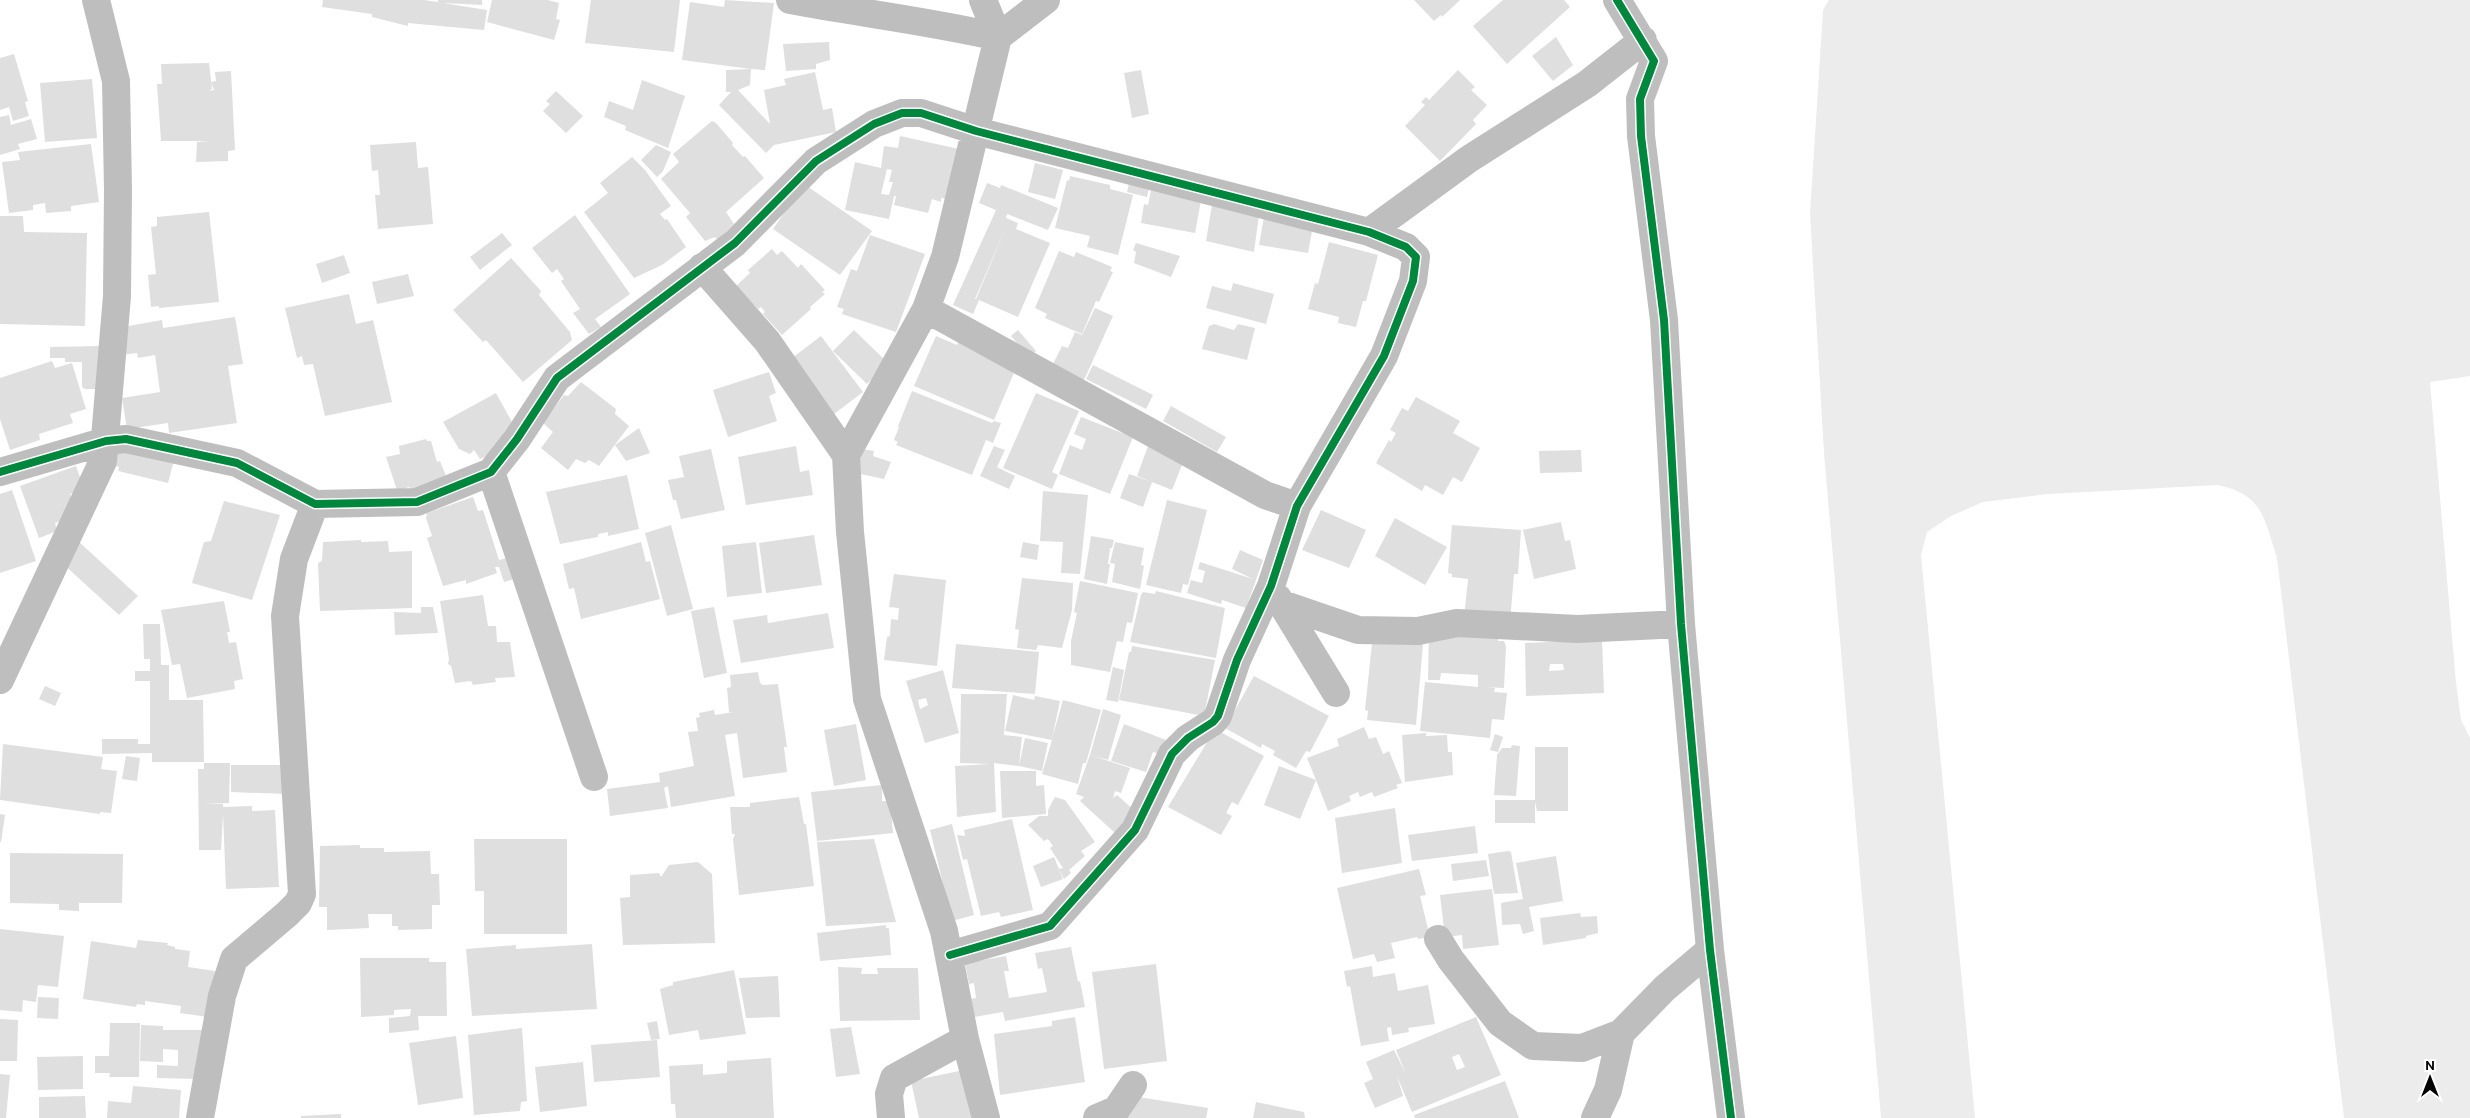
<svg xmlns="http://www.w3.org/2000/svg" width="2470" height="1118" font-family="Overpass,sans-serif">
	<style>
		.green { fill: #ececec }
		.building { fill: #dfdfdf; fill-rule: evenodd }
		.lines { fill: none; stroke-linecap: round; stroke-linejoin: round }
		.street { stroke: #bebebe; stroke-width: 28 }
		.cycleway-casing { stroke: #fff; stroke-width: 11 }
		.cycleway { stroke: #00873e; stroke-width: 8 }
	</style>
	<rect width="100%" height="100%" fill="#fff"/>
	<!-- green -->
	<path class="green" d="M1829 0H2470V376L2430 382 2456 683 2461 720 2470 738V1118H2344L2277 558C2264 518 2263 494 2217 485L2048 494 1983 502 1951 516 1927 532 1921 555 1975 1118H1881L1824 453 1810 214 1823 10Z"/>
	<!-- building -->
	<path class="building" d="M323 0H424L438 2V0H482V5L443 3 487 10 484 30 408 23V26L372 17V14L322 7Z
		M492 0H548L559 3 556 19 560 20 554 40 487 22Z
		M591 0H680L674 52 585 43Z
		M725 0 774 3 765 70 751 69 750 85 738 90 770 124 764 90 786 85 784 79 815 72 823 110 832 108 836 132 774 145 766 153 719 105 731 92H726V70L751 69 682 60 690 2 724 7Z
		M1414 0H1460L1442 17 1441 15 1434 21Z
		M1503 0H1564L1570 7 1507 64 1473 26Z
		M1556 37 1573 65 1553 81 1532 56Z
		M829 42 830 60 816 64V69L786 71 783 44Z
		M14 54 28 101 25 102 29 116 13 121 9 107 0 110V58Z
		M209 63 212 89 209 91 214 90 211 82 216 81 215 72 231 71 235 150 228 151V161L196 162 197 142 210 141H161L157 84H162L161 64Z
		M1141 70 1149 114 1132 118 1124 73Z
		M1458 70 1475 87 1471 90 1487 105 1473 120 1476 124 1440 161 1405 126 1425 105 1421 102 1426 97 1429 100Z
		M92 79 97 138 45 142 40 83Z
		M642 80 685 96 668 148 625 130 626 126 604 117 609 101 633 110Z
		M556 91 583 116 566 133 543 111 550 104 546 101Z
		M9 115 11 125 31 119 37 139 18 144 20 149 0 155V117Z
		M712 121 716 123 733 143 732 145 743 157 745 156 764 178 726 212 734 224 718 240 715 237 705 241 686 217 690 213 661 179 679 162 673 154Z
		M900 136 959 149 947 199 941 198V202L932 199 928 213 894 205 896 196H894L889 219 845 210 855 162 881 168 884 146 898 148ZM887 169 892 170 889 182H893L889 195 881 194Z
		M416 142 418 168 428 167 433 224 378 229 375 195H380L378 170 372 171 370 145Z
		M91 144 99 202 71 206V211L46 213 45 203 33 205V210L9 213 2 162 20 160 18 152Z
		M656 145 671 152 663 171 657 177 641 160Z
		M632 157 645 170 671 206 660 214 665 220 667 219 686 247 662 265 634 278 584 212 608 193 600 183Z
		M1035 163 1063 170 1055 199 1028 192Z
		M1070 176 1110 185V189L1133 195 1118 255 1087 247 1090 236 1055 228 1067 180 1069 181Z
		M987 183 1000 188 1001 185 1058 208 1048 230 1007 214 1006 218 1018 223 1016 229 1050 243 1018 317 979 300 973 314 953 305 996 210 979 203ZM1006 227 976 299H975Z
		M1129 183 1149 188 1147 197 1127 192Z
		M804 184 872 231 840 275 773 229Z
		M1151 190 1201 200 1195 233 1141 223 1144 204 1148 205Z
		M1212 205 1259 215 1254 252 1206 241Z
		M209 212 219 302 159 308V306L151 307 148 275 156 274 151 227 157 226V217Z
		M575 215 630 294 595 319 601 327 589 334 573 313 580 309 561 281 564 279 557 269 552 273 532 248Z
		M0 216H23L24 232 87 233 85 326 0 324Z
		M1264 217 1313 226 1308 253 1259 245Z
		M502 233 512 245 480 270 470 257Z
		M870 235 925 254 896 332 842 314 844 309 837 307 851 269 857 271Z
		M1329 242 1378 255 1366 301H1363L1356 327 1338 323 1339 317 1308 309 1315 283 1318 284Z
		M1136 243 1180 256 1171 277 1134 263 1136 252 1133 250Z
		M772 249 777 255 782 251 798 268 801 264 825 290 822 292 825 294 810 307 811 309 782 335 763 314 765 312 761 307 758 309 736 286 750 273 748 270Z
		M1059 251 1074 257 1076 252 1112 267 1110 271 1113 272 1099 302 1096 301 1082 334 1045 318 1047 314 1035 308Z
		M344 255 350 273 322 283 316 264Z
		M511 258 541 291 539 295 570 332 572 340 523 382 486 340 483 342 453 310Z
		M408 274 414 296 377 304 372 282Z
		M1233 283 1274 294 1266 324 1206 308 1212 286 1231 291Z
		M349 294 356 324 373 320 392 402 325 416 313 364 304 365 302 356 297 358 285 308Z
		M1095 308 1113 316 1084 380 1052 366 1062 346 1068 348 1075 332 1082 335Z
		M235 317 243 364 228 366 237 423 169 433 168 423 127 429 122 398 160 392 155 355 138 358 137 353 121 355 117 328 162 320 163 328Z
		M1214 324 1234 330 1238 324 1255 328 1247 360 1202 349 1209 326Z
		M854 330 888 363 867 384 833 351Z
		M1018 330 1036 351 1029 357 1011 336Z
		M821 336 863 392 834 414 792 358Z
		M936 336 957 345 958 342 1016 368 994 420 914 386Z
		M101 346 102 389H85L82 387V362H65V358H50V347Z
		M52 361 55 368 72 363 86 409 70 414 73 423 39 434 40 440 10 450 0 419V378Z
		M1093 365 1153 395 1146 409 1086 379Z
		M769 372 776 393 769 396 777 421 728 437 713 390Z
		M581 382 616 409 615 414 629 426 599 466 589 460 585 463 576 459 568 470 541 448 553 432 543 423 564 395 568 396Z
		M912 391 992 423 994 421 1001 423 993 443 986 440 972 475 896 445 898 442 894 440 899 427 898 426Z
		M496 393 512 422 500 450 480 459 474 450 470 454 459 449 443 422Z
		M1036 393 1079 411 1052 472 1058 475 1052 489 1003 468Z
		M1416 397 1460 421 1453 433 1480 448 1462 482 1453 477 1443 495 1425 485 1422 491 1376 463 1389 440 1391 442 1396 433 1390 430 1402 408 1408 411Z
		M1171 406 1226 437 1217 452 1163 421Z
		M1081 417 1133 437 1110 494 1059 474 1070 445 1082 450 1086 439 1074 434Z
		M639 428 650 453 626 461 615 445Z
		M426 439 427 441H431L437 462 440 461 448 481 412 493 410 487 397 490 386 457 400 454 399 446Z
		M119 443 175 456 168 483 118 471 119 467 113 465Z
		M796 446 800 472 809 470 813 495 746 505 738 457Z
		M994 446 1005 450 997 467 1015 476 1009 489 980 476Z
		M1148 446H1153L1184 460 1172 490 1137 476Z
		M711 449 725 510 681 519 676 500H673L668 480 684 477 679 456Z
		M862 449 874 451 873 456 891 462 884 479 856 473Z
		M1581 450 1582 472 1540 473 1539 451Z
		M76 466 82 483 76 485 78 491 70 494 73 503 67 505 70 514 66 519 55 523 57 531 39 538 20 486Z
		M1129 474 1152 482 1143 507 1120 498Z
		M627 475 639 529 608 536V532L598 534V537L560 544 546 492Z
		M12 490 36 561 0 573V494Z
		M1043 491 1088 495 1080 574 1061 573 1063 542 1040 541Z
		M473 497 478 511 483 510 499 560 512 557 518 578 504 582 499 567H495L497 573 466 584V580L443 586 427 538 432 536 426 518 427 513Z
		M1167 500 1207 510 1188 585 1183 584 1181 593 1146 585Z
		M224 501 280 515 252 600 192 583 204 542 211 541Z
		M1321 510 1366 530 1349 568 1302 550Z
		M1395 518 1447 547 1425 585 1375 556Z
		M1561 522 1565 541 1570 540 1576 569 1534 579 1523 530Z
		M671 525 693 609 667 616 645 533Z
		M1452 525 1521 530 1518 574H1514L1510 622 1464 618 1468 579 1452 577V574L1448 573Z
		M814 535 822 585 766 593 759 543Z
		M1091 536 1114 540 1112 548H1110L1108 564H1110L1107 584 1084 579Z
		M361 540V542L388 541 389 552 412 551V608L320 611 318 563 322 561 323 542Z
		M78 541 138 596 119 615 61 562Z
		M641 542 646 562 650 561 660 599 581 619 574 588 569 589 563 564Z
		M756 542 762 593 727 597 722 546Z
		M1023 542 1039 545 1037 560 1020 557Z
		M1115 542 1144 548 1141 565 1144 566 1140 589 1112 582 1115 564 1110 563Z
		M1240 550 1263 560 1246 608 1222 600 1221 604 1187 593 1191 580 1202 583 1205 571 1198 569 1200 562 1253 579 1232 569Z
		M894 574 946 580 937 666 884 660 887 637 890 636 891 619 898 620 899 608 889 607Z
		M1022 578 1073 583 1072 610 1062 648 1038 645 1036 650 1017 648 1019 630 1015 629Z
		M1080 581 1138 593 1132 623 1127 622 1123 642 1117 641 1110 672 1071 665V641L1077 613 1074 612Z
		M1156 591 1225 608 1216 658 1130 642 1141 595 1143 592 1155 594Z
		M483 595 488 626H496L497 642H510L515 677 495 678 496 682 473 685 471 681 455 683 451 666 448 664 449 659 440 601Z
		M224 601 230 632H227L229 643 236 642 243 679 234 681 235 689 187 698 180 664 172 665 161 610Z
		M421 607H433L438 633 395 635 394 612 421 613Z
		M714 607 727 673 704 678 691 611Z
		M828 613 834 648 741 663 733 620 767 615 768 623Z
		M143 624H160L161 665H169V700H203L204 762H152V753L102 754V739H138V744H150V681H135V671H150V659H144Z
		M1498 629V641H1504L1506 647 1504 688 1485 687 1495 688 1494 692 1507 693 1504 720 1492 719 1490 738 1420 731 1425 682 1478 687V675L1441 673 1440 680H1428L1429 631Z
		M1373 633 1423 644 1416 725 1367 720 1368 711 1365 710Z
		M1602 640 1604 693 1526 696 1525 643ZM1550 664H1563L1564 670 1549 671Z
		M956 644 1039 652 1035 694 952 688Z
		M1132 646 1215 660 1204 716 1119 700 1129 652H1131Z
		M1113 667 1124 670 1118 702 1106 700Z
		M943 670 959 733 925 743 906 681ZM926 698 928 705 920 709 918 700Z
		M758 672 760 683 763 685 778 684 787 747H784L787 772 743 778 737 733 725 735 735 796 671 807 668 786 664 788 668 808 610 816 607 789 660 782 659 773 694 766 688 732 698 731 696 718 700 717 699 713 714 710 715 715 733 712H729L727 688 731 687 730 675Z
		M1254 676 1329 716 1310 752 1306 751 1296 768 1273 755 1275 751 1262 744 1261 748 1225 728Z
		M45 686 61 693 55 706 39 699Z
		M961 694H1007L1004 735 1022 737 1019 766 994 763 996 812 957 817 955 766 990 764 960 763Z
		M1013 695 1034 700 1035 696 1060 701 1052 739 1063 700 1101 710 1086 763H1083L1078 784 1042 774 1052 740 1005 731Z
		M1103 709 1121 715 1108 760 1090 755Z
		M856 724 866 780 834 786 824 730Z
		M1124 724 1174 743 1169 757 1153 752 1146 772 1111 761Z
		M1364 727 1369 739 1376 737 1383 754 1389 751 1402 783 1396 785 1398 788 1374 797 1372 792 1360 797 1358 792 1349 796 1351 801 1328 811 1316 780 1300 819 1264 805 1279 766 1316 780 1307 758 1339 746 1337 739Z
		M1215 729 1264 756 1238 805 1232 802 1226 813 1232 816 1221 835 1168 807Z
		M1426 733V736L1447 735 1448 752H1452L1453 775 1405 782 1402 735Z
		M1495 734 1503 737 1498 752 1490 750Z
		M1025 738 1048 743 1042 771 1019 766Z
		M3 744 103 757 101 769 117 771 111 813 100 812V814L0 800Z
		M1512 745 1520 746 1516 796 1494 795 1497 755 1502 748H1511Z
		M1535 747H1568V811H1537L1535 802V823H1495V800H1535Z
		M1090 755 1130 768 1121 793 1115 791 1113 798 1117 795 1136 812 1115 833 1080 801 1084 797 1076 794Z
		M126 756 140 758 137 781 122 779Z
		M204 763H230L229 803 203 804H223V807L252 806V811L275 810 279 887 226 889 223 814 221 850H199L198 769H204Z
		M231 765H285L288 794 231 792Z
		M1000 771H1036V786L1044 785 1046 814 1002 818Z
		M882 785V801H890L893 833 817 841 811 792Z
		M799 797 804 824H806L814 886 739 895 733 839 735 834H732L730 807H750V803Z
		M1055 797 1065 800 1095 842 1081 851 1085 856 1069 870 1071 873 1064 879 1059 869 1063 868 1050 848 1053 846 1048 839 1044 841 1028 825 1039 816H1048V810Z
		M1395 808 1402 863 1342 873 1335 818Z
		M0 814 5 815 1 842H0Z
		M1012 819 1033 910 1001 917 999 912 981 916 967 859 963 860 957 835 965 836 964 830Z
		M952 824 974 915 952 921 930 830Z
		M1475 826 1478 853 1412 861 1408 835Z
		M474 839H567V934H484V891H475Z
		M874 839 896 922 826 926 817 842Z
		M360 845V848H384V852L430 851 431 874H439L440 905H432V929L398 930V926H392V914H368L369 928 327 930V907H319L320 846Z
		M1508 851 1511 852 1518 893 1494 894 1488 854Z
		M10 853 123 854 122 903H79V911L59 910V904L10 903Z
		M1556 856 1563 901 1529 907 1534 931 1523 934 1520 924 1502 925 1501 903 1523 899 1516 863Z
		M1054 857 1063 879 1041 887 1033 866Z
		M1486 860 1489 876 1453 881 1451 864Z
		M698 862 712 874 715 943 623 945 620 898 630 897V875L659 873 661 877 669 865Z
		M1419 869 1426 895 1420 896 1430 937 1418 939 1417 937 1391 943 1395 958 1377 962 1374 954 1353 959 1337 888Z
		M1492 889 1499 945 1463 949 1462 935 1445 937 1440 895Z
		M1580 913 1581 917 1597 916 1598 933 1586 936V938L1543 945 1540 918Z
		M886 925V928H889L891 955 820 961 817 933Z
		M0 929 64 936 58 987 38 985 36 1002 23 1000 22 1012 0 1010Z
		M138 940 168 943 167 945 175 947V949L190 951 188 967 215 971 208 1017 180 1013 181 1006 145 1001V1005L137 1004 136 1007 83 999 91 941 136 948Z
		M592 944 597 1009 472 1016 466 949 516 945V949Z
		M1071 947 1078 982 1080 981 1085 1007 1005 1021 1003 1012 974 1017 971 999 976 998 974 983 969 984 965 963 1006 956 1009 971H1004L1009 998 1047 992 1042 968 1038 969 1035 953Z
		M360 958H429V962H446L447 1016H418L419 1030 389 1033V1018L410 1016 411 1009 394 1010V1015L361 1017Z
		M1156 964 1167 1061 1104 1069 1092 972Z
		M1372 966 1373 977 1395 973 1398 991 1428 985 1435 1024 1408 1028 1409 1032 1392 1035 1391 1027 1387 1028 1389 1041 1361 1046 1350 986 1347 987 1344 971Z
		M838 967 862 968 861 974H878L877 968H918L920 1020 840 1021Z
		M734 970 746 1034 700 1040 698 1030 669 1035 660 989 673 985V982Z
		M778 976 780 1017 746 1018 739 978Z
		M38 997 59 998 58 1019 37 1018Z
		M1075 1017 1085 1082 1000 1095 994 1034 1052 1026V1021Z
		M1476 1017 1501 1075 1412 1112 1397 1076 1403 1096 1375 1108 1364 1083 1373 1079 1366 1062 1394 1050 1406 1074 1396 1050ZM1459 1054 1465 1067 1457 1070 1452 1057Z
		M0 1019 18 1020 17 1061H0Z
		M657 1021 660 1039 651 1040 647 1023Z
		M110 1023H140L139 1077H109L110 1073H95V1056H109Z
		M141 1025 163 1026V1030H203L198 1079 157 1078V1065L178 1066V1050L163 1049V1062L140 1061Z
		M851 1027 860 1074 836 1077 830 1029Z
		M522 1028 527 1101 521 1102 520 1111 474 1115 468 1035Z
		M456 1036 463 1098 418 1105 409 1043Z
		M657 1040 660 1077 594 1082 591 1045Z
		M83 1056V1089L38 1090 37 1057Z
		M771 1058 774 1118H676L675 1104H671L669 1066 703 1064V1075L727 1073V1061Z
		M583 1062 587 1106 540 1112 535 1067Z
		M964 1070 974 1118H919L911 1081Z
		M0 1074 10 1075 6 1118H0Z
		M1505 1081 1519 1118H1415L1414 1115Z
		M133 1086 181 1090 179 1118H107L108 1101 131 1103Z
		M85 1096 86 1118H39V1097Z
		M1132 1096 1208 1108 1206 1118H1126Z
		M1256 1102 1304 1112 1305 1118H1253Z
		M341 1114V1118H301V1116Z"/>
	<g class="lines">
		<!-- street -->
		<path class="street" d="M790 0C859 13 929 21 998 37
			M983 0 998 37 945 257 926 309 846 455 850 532 867 699 944 931 965 1039 986 1118
			M1617 0 1654 61 1640 99 1641 136 1664 320 1681 624 1710 950 1731 1118
			M998 37 1046 0
			M1369 232 1469 159 1587 84 1643 40
			M702 267 767 341 846 455
			M926 309 1265 495 1297 506
			M0 472 106 441 126 439 237 463 315 504 417 502 491 472 517 439 557 378 735 243 816 161 874 124 902 113H921L976 131 1369 232 1406 247 1416 257 1413 281 1384 356 1297 506 1271 586 1237 660 1218 716 1213 722 1188 738 1172 754 1135 830 1050 926 950 955
			M491 472 594 777
			M1278 598 1336 693
			M1282 604 1358 630 1418 631 1457 623 1577 629 1681 624
			M0 680 103 461 117 296 118 190 116 81 96 0
			M1438 939 1451 960 1500 1023 1533 1046 1582 1048 1621 1033
			M200 1118 222 996 234 959 287 914 298 903 302 894 285 616 294 559 315 504
			M891 1118 889 1094 894 1078 965 1039
			M1097 1118 1116 1110 1133 1085
			M1595 1118 1608 1090 1621 1033 1665 988 1710 950"/>
		<defs>
			<path id="cycleway" d="M1617 0 1654 61 1640 99 1641 136 1664 320 1681 624 1710 950 1731 1118
				M0 472 106 441 126 439 237 463 315 504 417 502 491 472 517 439 557 378 735 243 816 161 874 124 902 113H921L976 131 1369 232 1406 247 1416 257 1413 281 1384 356 1297 506 1271 586 1237 660 1218 716 1213 722 1188 738 1172 754 1135 830 1050 926 950 955"/>
		</defs>
		<!-- cycleway casing -->
		<use href="#cycleway" class="cycleway-casing"/>
		<!-- cycleway -->
		<use href="#cycleway" class="cycleway"/>
	</g>
	<!-- north arrow -->
	<g transform="translate(2430 1078)" stroke="#ffffff" stroke-width="4" paint-order="stroke">
	<path d="M0-4L9 19L0 12L-9 19Z" fill="#000000"/>
	<text y="-8" font-size="14" font-weight="bold" text-anchor="middle" fill="#000000">N</text>
	</g>
</svg>
